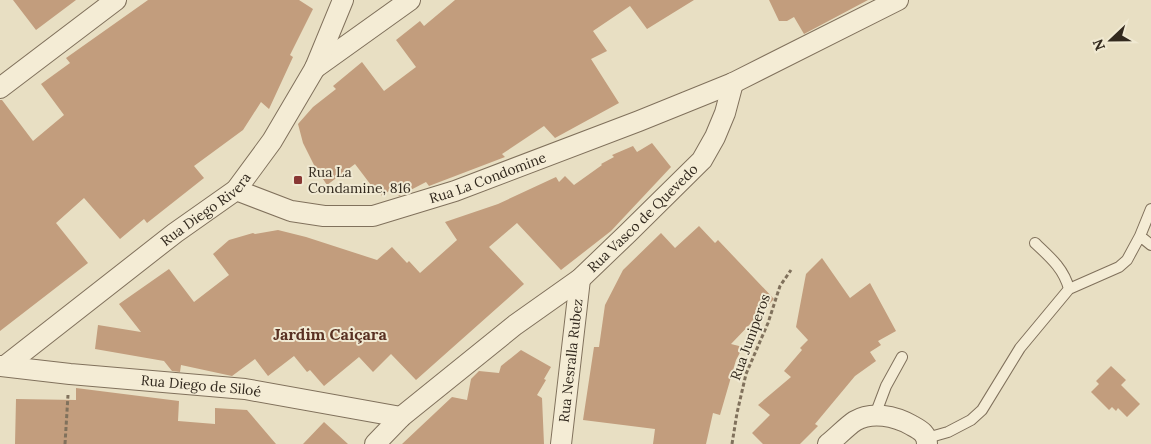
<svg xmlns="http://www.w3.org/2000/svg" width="1151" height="444" font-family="Lora,serif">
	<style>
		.building { fill: #c29d7d }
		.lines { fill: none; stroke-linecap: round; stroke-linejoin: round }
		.lane-casing { stroke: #80715c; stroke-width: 12 }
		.street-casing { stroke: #80715c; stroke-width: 22 }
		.path { stroke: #80715c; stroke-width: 3; stroke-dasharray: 4 2.5; stroke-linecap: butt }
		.lane { stroke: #f4ecd5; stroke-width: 10 }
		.street { stroke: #f4ecd5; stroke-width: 20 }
		.poi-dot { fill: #883733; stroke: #f0e9d2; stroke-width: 2 }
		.labels { text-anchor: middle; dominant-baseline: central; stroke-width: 4; stroke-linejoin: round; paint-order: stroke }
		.poi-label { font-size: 14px; fill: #32291e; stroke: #f0e9d2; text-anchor: start }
		.street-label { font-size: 14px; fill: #32291e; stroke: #f0e9d2 }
		.quarter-label { font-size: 16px; font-weight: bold; fill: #593123; stroke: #f0e9d2 }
	</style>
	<rect width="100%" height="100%" fill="#e8dfc3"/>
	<!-- building -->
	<path class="building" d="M13 0H76L36 30Z
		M148 0H299L313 9 290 55 293 57 269 109 261 102 243 130 194 166 204 178 147 223 144 219 120 239 84 198 56 223 88 263 0 331V100H2L33 141 64 115 41 84 70 63 66 58Z
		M455 0H694L647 29 630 6 593 31 607 51 591 59 619 103 555 138 544 126 502 154 505 157 429 186 426 182 399 196 393 188 382 196 375 187 374 189 355 164 327 185 315 167 303 143 298 124 313 107 336 89 333 86 362 62 384 91 416 67 396 40 420 21 424 26Z
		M769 0H868L804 34 794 17 787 21H779Z
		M652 143 671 167 611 231 561 270 517 223 489 247 524 284 416 380 391 354 373 372 359 357 324 386 310 370 307 372 294 356 268 376 255 359 232 376 181 365 180 372 172 371 164 361 95 349 98 325 141 332 119 304 169 269 194 302 229 275 213 254 229 240 253 233 255 234 278 230 306 237 377 260 392 247 407 263 409 261 420 273 457 240 445 222 498 204 556 177 559 182 565 176 574 185 602 165 601 164 614 157 612 155 633 146 637 152Z
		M699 226 715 243 718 240 774 299 731 344 743 347 736 360 720 415 713 413 706 444H653L655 429 583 420 594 347H599L605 305 623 270 661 233 675 248Z
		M822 258 850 298 870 283 896 331 878 341 881 345 870 352 876 361 855 376 815 424 818 426 800 444H763L752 433 770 415 758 405 791 377 784 371 802 350 800 348 808 340 796 327 806 274Z
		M521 350 551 367 544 379 546 380 537 395 542 398 544 444H402L452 397 467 400 471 379 479 371 499 373 501 366Z
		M1111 366 1126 380 1121 385 1140 404 1127 417 1118 408 1116 411 1112 407 1109 410 1091 392 1099 384 1096 381Z
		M76 388 179 401 178 421 215 424V408L247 410 276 444H15L16 399 76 400Z
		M324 422 348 444H303Z"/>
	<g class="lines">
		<defs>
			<path id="lane" d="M1140 236 1151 209
				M1035 243C1050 257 1064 269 1069 289
				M875 415 886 386 902 357
				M927 438 948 432 971 420 982 410 1020 348 1069 289 1119 267 1127 260 1140 236 1151 245"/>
			<g id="street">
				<path d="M315 68 410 0"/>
				<path d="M0 88 116 0"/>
				<path id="s1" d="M236 190 291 211 324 216H373L455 191 639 121 733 83 898 0"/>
				<path id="s2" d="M0 366 70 374 245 389 401 417"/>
				<path id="s3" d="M5 366 175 233 236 190 272 141 315 68 343 0"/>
				<path id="s4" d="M375 444 401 417 515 325 580 279 628 233 702 160 715 137 725 113 733 83"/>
				<path id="s5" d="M561 444 580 279"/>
				<path d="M828 444C837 437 846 427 855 421 872 411 895 416 911 425 920 430 927 433 927 444"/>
			</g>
		</defs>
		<!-- lane casing -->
		<use href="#lane" class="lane-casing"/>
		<!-- street casing -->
		<use href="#street" class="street-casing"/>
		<!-- path -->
		<path class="path" d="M65 444 68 395
			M732 444 737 413 746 374 768 323 780 286 791 270"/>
		<!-- lane -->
		<use href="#lane" class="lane"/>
		<!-- street -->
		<use href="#street" class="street"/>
	</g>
	<!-- markers -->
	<rect class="poi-dot" x="293" y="175" width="10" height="10" rx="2.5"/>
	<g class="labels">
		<!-- poi labels -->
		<g class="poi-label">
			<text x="308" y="172">Rua La<tspan x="308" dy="16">Condamine, 816</tspan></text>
		</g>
		<!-- street labels -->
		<g class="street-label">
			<text stroke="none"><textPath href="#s1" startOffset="262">Rua La Condomine</textPath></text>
			<text stroke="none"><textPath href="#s3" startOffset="255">Rua Diego Rivera</textPath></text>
			<text stroke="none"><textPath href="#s4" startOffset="351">Rua Vasco de Quevedo</textPath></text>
			<text transform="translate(750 337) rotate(-70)">Rua Juniperos</text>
			<text stroke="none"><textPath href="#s5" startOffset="84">Rua Nesralla Rubez</textPath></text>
			<text stroke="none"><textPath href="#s2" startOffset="202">Rua Diego de Siloé</textPath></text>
		</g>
		<!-- quarter labels -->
		<g class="quarter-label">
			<text x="330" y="334">Jardim Caiçara</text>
		</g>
	</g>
	<!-- north arrow -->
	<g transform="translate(1111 40) rotate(248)" stroke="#f0e9d2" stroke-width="4" paint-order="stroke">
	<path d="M0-4L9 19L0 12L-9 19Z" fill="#32291e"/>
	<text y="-8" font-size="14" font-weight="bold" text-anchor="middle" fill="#32291e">N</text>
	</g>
</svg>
